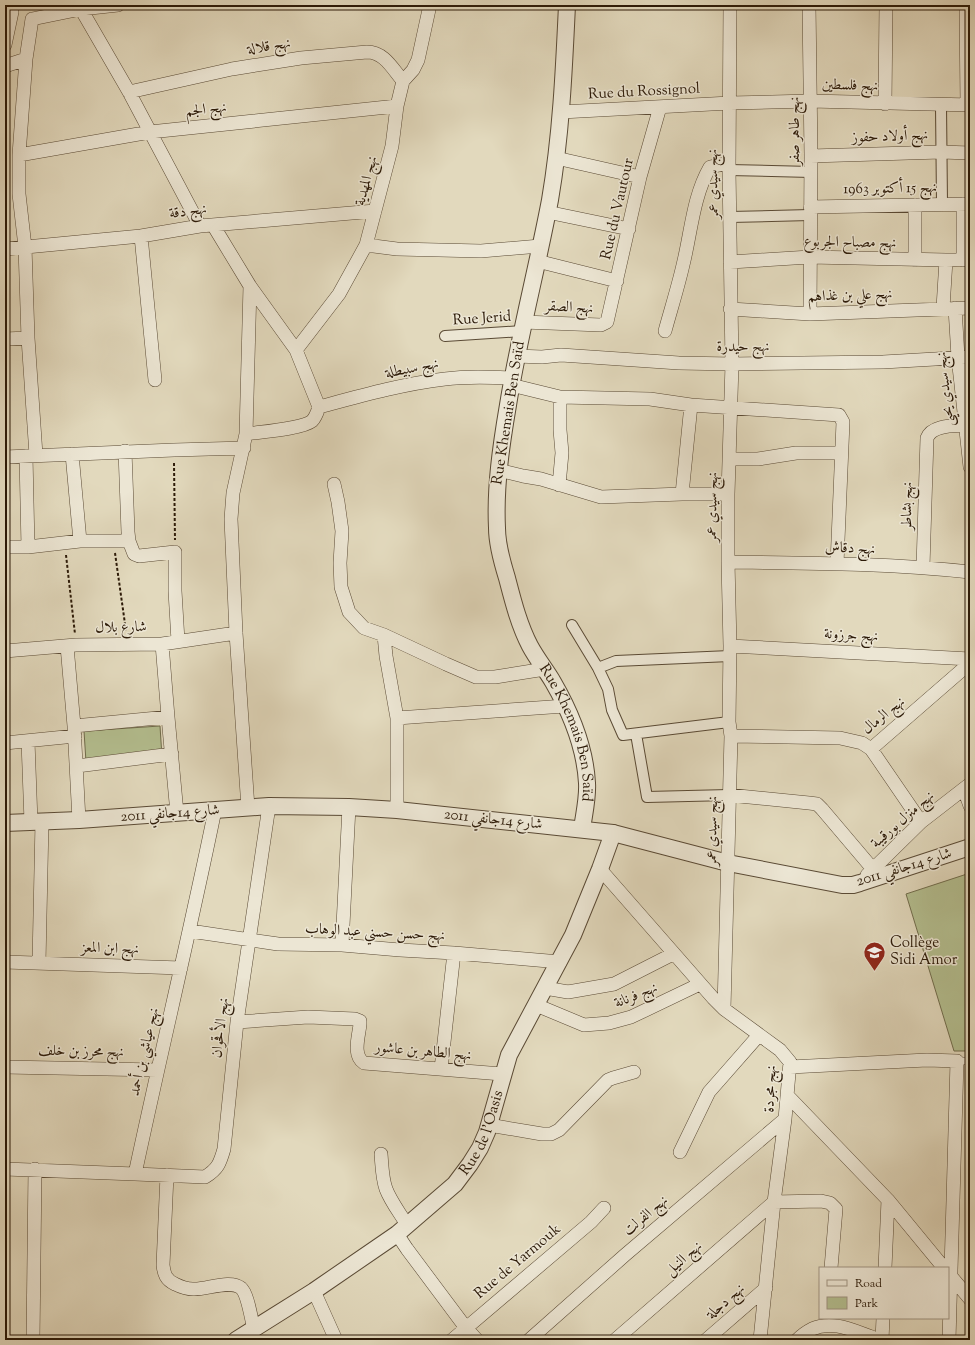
<svg xmlns="http://www.w3.org/2000/svg" width="975" height="1345" font-family="'Sorts Mill Goudy',Amiri,serif">
	<style>
		.green { fill: #b4bf90; stroke: #706c4c }
		.lines { fill: none; stroke-linecap: round; stroke-linejoin: round }
		.service-casing { stroke: #5a4a35; stroke-width: 8 }
		.pedestrian-casing { stroke: #5a4a35; stroke-width: 12 }
		.minor-casing { stroke: #5a4a35; stroke-width: 14 }
		.tertiary-casing { stroke: #5a4a35; stroke-width: 18 }
		.path { stroke: #2c1a08; stroke-width: 2; stroke-dasharray: 3 2; stroke-linecap: butt }
		.service { stroke: #ece6d4; stroke-width: 7 }
		.pedestrian { stroke: #ece6d4; stroke-width: 10 }
		.minor { stroke: #ece6d4; stroke-width: 13 }
		.tertiary { stroke: #ece6d4; stroke-width: 16 }
		.labels { text-anchor: middle; dominant-baseline: central; stroke-width: 3; stroke-linejoin: round; paint-order: stroke }
		.street-label { font-size: 15px; fill: #2c1a08; stroke: #ece6d4 }
		.poi-label { font-size: 15px; fill: #2c1a08; stroke: #ece6d4; text-anchor: start }
	</style>
	<rect width="100%" height="100%" fill="#e2d9bd"/>
	<filter id="stains"><feTurbulence type="fractalNoise" baseFrequency=".005" numOctaves="4"/><feColorMatrix values="0 0 0 0 .2 0 0 0 0 .09 0 0 0 0 .02 0 0 0 .5 -.17"/></filter>
	<radialGradient id="worn" r=".72"><stop offset=".6" stop-color="#630" stop-opacity="0"/><stop offset="1" stop-color="#630" stop-opacity=".3"/></radialGradient>
	<!-- green -->
	<path class="green" d="M160 726 162 757 86 762 84 731Z
		M970 873V1051H954L906 894Z"/>
	<g class="lines">
		<defs>
			<path id="service" d="M957 1061H970"/>
			<path id="pedestrian" d="M941 105 942 204
				M729 170 811 172
				M730 217 810 215
				M445 336 522 331
				M572 625 598 668 608 689 612 710 623 735 729 722
				M598 668 616 661 730 656
				M636 734 647 797 729 795"/>
			<path id="minor" d="M809 5 811 156 810 314
				M966 5 967 105
				M81 9 129 92 200 226
				M32 19 26 59 19 155V194L25 247 28 338 36 455
				M32 19 81 9 118 5
				M5 45 12 12
				M5 66 26 59
				M129 92 232 69 301 58 367 52C384 52 392 68 403 81
				M885 104 886 5
				M561 112 730 103 811 101 970 105
				M19 155 150 132 397 106
				M811 156 941 152 970 153
				M556 158 640 177
				M963 204V260
				M915 205V260
				M810 207 970 204
				M547 212 629 229
				M213 225 250 286 296 350 319 407C317 413 316 417 312 421 302 429 259 432 246 434L233 493 231 519 236 633 248 808
				M141 236 155 380
				M366 245 397 249 481 251 540 246
				M5 249 141 236 200 226 375 211
				M537 261 617 281
				M730 262 810 257 946 260 970 259
				M943 308 946 260
				M955 308 958 357 970 467
				M730 309 810 314 970 308
				M523 322 601 325 607 322 640 177 660 107
				M665 331C671 309 678 287 683 265 691 233 693 196 710 167L729 163
				M5 339 28 338
				M296 350 339 294 366 245 392 146 397 106 403 81 413 70 418 60 430 5
				M516 356 542 357 561 355 679 363 732 364 883 362 970 357
				M511 385 560 397 650 399 691 405 839 415 843 422 837 564
				M319 407C360 396 402 384 445 379 467 376 489 377 512 378
				M246 434 250 286
				M72 454 80 541
				M26 456 28 547 80 541H129L128 532 125 451
				M5 457 174 450 244 448
				M730 459H758L796 453H841
				M498 470 523 476 541 479 601 497 682 494H728
				M334 484 338 502 342 531 340 563 341 587 349 612 364 628 384 635 446 664 476 677H495L545 669
				M559 485 562 453 560 430V397
				M682 494 691 405
				M129 541 134 554 139 556 175 552V591L178 641
				M5 547H28
				M728 562C808 563 890 563 970 572
				M923 567 927 438C932 425 953 426 966 425
				M384 635 386 656 397 718V810
				M162 644 168 717 177 813
				M67 646 74 726 79 820
				M730 646 970 659
				M5 651 76 645 162 644 236 633
				M397 718 565 706
				M74 726 168 717
				M731 736 840 738 862 743 871 749 921 822
				M28 741 31 822
				M5 743 75 736
				M871 749 970 663
				M77 766 172 754
				M964 789 970 806
				M729 795 809 803 817 804 822 809 872 868
				M600 869 713 998 724 1009 780 1050 790 1062 785 1119 774 1202 760 1340
				M867 875 921 822 970 784
				M190 931 278 944 342 945 400 950 454 953 560 962
				M342 945 349 807
				M5 962 181 968
				M39 962 42 822
				M545 988 568 992 614 984 673 954
				M536 1005 584 1025 609 1023 631 1017 700 984
				M724 1009 731 736 729 722 730 646 728 562V494L732 364 729 170 730 5
				M237 1022 308 1017 355 1019 360 1021V1024C359 1036 352 1055 364 1063L502 1074
				M5 1067 157 1070
				M790 1067 927 1060 957 1061 949 1340
				M441 1069 454 953
				M787 1095 888 1200 944 1268
				M489 1125 542 1134H551L559 1130 608 1080 613 1078 634 1072
				M680 1152 709 1092 759 1035
				M381 1154C382 1165 382 1178 386 1189 391 1202 400 1213 407 1225
				M5 1169 135 1174C161 1052 190 932 215 810
				M135 1174 205 1177C218 1169 220 1163 224 1149L237 1022 269 806
				M167 1175 163 1265C164 1274 166 1280 175 1284 181 1287 186 1289 193 1289 206 1290 230 1279 241 1288 248 1294 251 1319 254 1329
				M397 1234 407 1249 466 1328 477 1340
				M885 1268 888 1200
				M949 1274 970 1299
				M314 1291 336 1340
				M33 1340 35 1169
				M452 1340 591 1222 604 1208
				M529 1340 625 1255 785 1119
				M615 1340 774 1202 821 1201 830 1203 836 1209 831 1268
				M706 1340 766 1288
				M797 1340C801 1336 806 1332 812 1329 832 1320 852 1330 872 1337L874 1340
				M882 1340 883 1318"/>
			<g id="tertiary">
				<path id="s1" d="M567 5C564 70 561 136 550 200 537 269 519 336 508 405 501 446 495 487 497 528 497 545 502 562 507 578 513 601 519 625 530 646 537 659 546 670 553 682 571 713 585 747 587 783 588 798 584 814 582 829"/>
				<path d="M5 823 79 820 269 806 349 807 397 810 613 833 728 863 842 885H853L860 883 970 847"/>
				<path id="s2" d="M236 1340 314 1291 397 1234 455 1184 470 1164 480 1148 487 1132 509 1055 573 935 600 869 613 833"/>
			</g>
		</defs>
		<!-- service casing -->
		<use href="#service" class="service-casing"/>
		<!-- pedestrian casing -->
		<use href="#pedestrian" class="pedestrian-casing"/>
		<!-- minor casing -->
		<use href="#minor" class="minor-casing"/>
		<!-- tertiary casing -->
		<use href="#tertiary" class="tertiary-casing"/>
		<!-- path -->
		<path class="path" d="M174 463 175 540
			M115 553 126 631
			M66 555 75 634"/>
		<!-- service -->
		<use href="#service" class="service"/>
		<!-- pedestrian -->
		<use href="#pedestrian" class="pedestrian"/>
		<!-- minor -->
		<use href="#minor" class="minor"/>
		<!-- tertiary -->
		<use href="#tertiary" class="tertiary"/>
	</g>
	<!-- icons -->
	<defs>
		<symbol id="school-pin" viewBox="-11 -11 22 30"><path d="M0 17L-7.5 6A9.5 9.5 0 1 1 7.5 6Z" fill="#8f2418" stroke="#ece6d4"/><path d="M0-5L7-2L0 1L-7-2ZM-4 1L0 2.5L4 1V4Q0 6-4 4Z" fill="#fff"/></symbol>
	</defs>
	<g fill-rule="evenodd">
		<use href="#school-pin" x="862" y="940" width="25" height="34"/>
	</g>
	<g class="labels">
		<!-- street labels -->
		<g class="street-label">
			<text transform="translate(269 47) rotate(-9)">نهج قلالة</text>
			<text transform="translate(850 86) rotate(2)">نهج فلسطين</text>
			<text transform="translate(644 92) rotate(-3)">Rue du Rossignol</text>
			<text transform="translate(206 110) rotate(-6)">نهج الجم</text>
			<text transform="translate(795 131) rotate(-90)">نهج طاهر صفر</text>
			<text transform="translate(890 137) rotate(-2)">نهج أولاد حفوز</text>
			<text transform="translate(367 181) rotate(-75)">نهج المهدية</text>
			<text transform="translate(714 184) rotate(-91)">نهج سيدي عمر</text>
			<text transform="translate(890 189) rotate(-1)">نهج 15 أكتوبر 1963</text>
			<text transform="translate(618 209) rotate(-77)">Rue du Vautour</text>
			<text transform="translate(188 212) rotate(-8)">نهج دقة</text>
			<text transform="translate(850 243) rotate(1)">نهج مصباح الجربوع</text>
			<text transform="translate(850 296) rotate(-2)">نهج علي بن غذاهم</text>
			<text transform="translate(569 308) rotate(3)">نهج الصقر</text>
			<text transform="translate(482 319) rotate(-4)">Rue Jerid</text>
			<text x="743" y="347">نهج حيدرة</text>
			<text transform="translate(412 369) rotate(-11)">نهج سبيطلة</text>
			<text transform="translate(946 389) rotate(-96)">نهج سيدي يحيى</text>
			<text transform="translate(509 413) rotate(-81)">Rue Khemais Ben Saïd</text>
			<text transform="translate(908 506) rotate(-89)">نهج بشاطر</text>
			<text transform="translate(713 507) rotate(-89)">نهج سيدي عمر</text>
			<text transform="translate(850 549) rotate(3)">نهج دقاش</text>
			<text transform="translate(121 628) rotate(-1)">شارع بلال</text>
			<text transform="translate(851 636) rotate(3)">نهج جرزونة</text>
			<text transform="translate(884 716) rotate(-39)">نهج الرمال</text>
			<text stroke="none"><textPath href="#s1" startOffset="748">Rue Khemais Ben Saïd</textPath></text>
			<text transform="translate(170 814) rotate(-4)">شارع 14جانفي 2011</text>
			<text transform="translate(493 820) rotate(6)">شارع 14جانفي 2011</text>
			<text transform="translate(903 820) rotate(-41)">نهج منزل بورقيبة</text>
			<text transform="translate(713 831) rotate(-89)">نهج سيدي عمر</text>
			<text transform="translate(904 868) rotate(-17)">شارع 14جانفي 2011</text>
			<text transform="translate(375 933) rotate(3)">نهج حسن حسني عبد الوهاب</text>
			<text transform="translate(110 949) rotate(2)">نهج ابن المعز</text>
			<text transform="translate(636 996) rotate(-22)">نهج فرنانة</text>
			<text transform="translate(221 1028) rotate(-83)">نهج الأقحوان</text>
			<text transform="translate(81 1052) rotate(1)">نهج محرز بن خلف</text>
			<text transform="translate(145 1052) rotate(-77)">نهج عياشي بن أحمد</text>
			<text transform="translate(423 1052) rotate(5)">نهج الطاهر بن عاشور</text>
			<text transform="translate(771 1089) rotate(-87)">نهج مجردة</text>
			<text stroke="none"><textPath href="#s2" startOffset="328">Rue de l'Oasis</textPath></text>
			<text transform="translate(646 1216) rotate(-40)">نهج الفرلت</text>
			<text transform="translate(684 1259) rotate(-41)">نهج النيل</text>
			<text transform="translate(518 1262) rotate(-40)">Rue de Yarmouk</text>
			<text transform="translate(726 1302) rotate(-41)">نهج دجلة</text>
		</g>
		<!-- poi labels -->
		<g class="poi-label">
			<text x="890" y="943">Collège<tspan x="890" dy="17">Sidi Amor</tspan></text>
		</g>
	</g>
	<!-- margin -->
	<rect width="975" height="1345" fill="none" stroke="#e2d9bd" stroke-width="20"/>
	<rect x="6" y="6" width="963" height="1333" fill="none" stroke="#2c1a08" stroke-width="2"/>
	<rect x="10" y="10" width="955" height="1325" fill="none" stroke="#2c1a08"/>
	<!-- legend -->
	<rect x="819" y="1267" width="130" height="52" fill="#ece6d4" stroke="#9f9482"/>
	<rect x="827" y="1280" width="20" height="6" fill="#ece6d4" stroke="#9f9482"/>
	<text x="855" y="1287" font-size="12" fill="#2c1a08">Road</text>
	<rect x="827" y="1297" width="20" height="12" fill="#b4bf90" stroke="#9f9482"/>
	<text x="855" y="1307" font-size="12" fill="#2c1a08">Park</text>
	<rect width="100%" height="100%" filter="url(#stains)"/>
	<rect width="100%" height="100%" fill="url(#worn)"/>
</svg>
